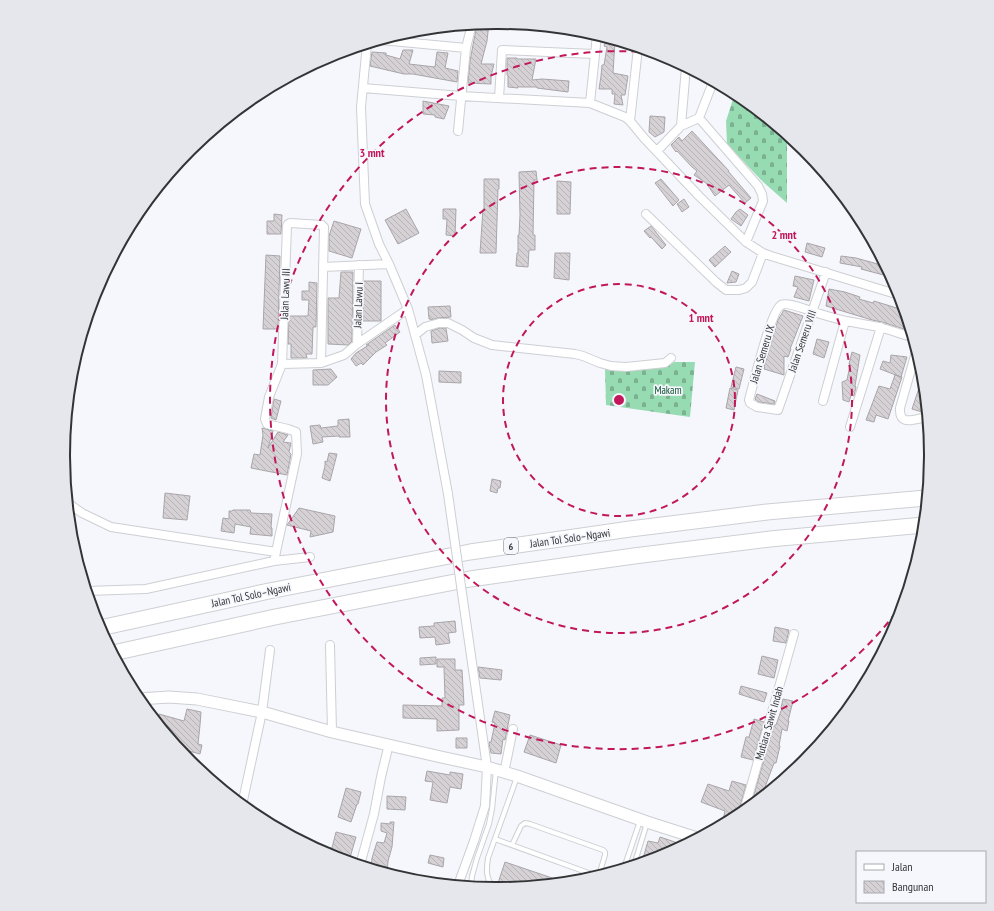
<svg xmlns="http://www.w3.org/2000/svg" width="994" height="911" font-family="'PT Sans Narrow',sans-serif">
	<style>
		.cemetery { fill: url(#cemetery-stones) }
		.building { fill: url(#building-back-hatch); stroke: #a9a5a8 }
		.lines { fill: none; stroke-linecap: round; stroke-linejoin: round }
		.service-casing { stroke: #cdcfd3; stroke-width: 6 }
		.minor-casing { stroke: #cdcfd3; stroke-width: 10 }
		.tertiary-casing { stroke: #cdcfd3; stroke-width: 13 }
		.motorway-casing { stroke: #cdcfd3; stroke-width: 17 }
		.service { stroke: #fff; stroke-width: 4 }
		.minor { stroke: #fff; stroke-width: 8 }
		.tertiary { stroke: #fff; stroke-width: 11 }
		.motorway { stroke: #fff; stroke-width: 15 }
		.minor-bridge-casing { stroke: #cdcfd3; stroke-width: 10; stroke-linecap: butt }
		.minor-bridge { stroke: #fff; stroke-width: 8 }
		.ring { fill: none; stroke: #c2185b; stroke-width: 2; stroke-dasharray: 7 5 }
		.labels { text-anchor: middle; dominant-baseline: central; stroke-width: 3.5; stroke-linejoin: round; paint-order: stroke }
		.shield { fill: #f5f7fc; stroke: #6d6e71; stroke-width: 1 }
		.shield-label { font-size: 10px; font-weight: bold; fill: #333436 }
		.street-label { font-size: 11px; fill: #333436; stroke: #f5f7fc }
		.park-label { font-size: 11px; fill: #125434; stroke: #f5f7fc }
		.rim { fill: none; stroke: #333436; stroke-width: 2 }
		.centre { fill: #c2185b; stroke: #f5f7fc; stroke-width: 2 }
		.ring-label { font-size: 12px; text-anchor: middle; font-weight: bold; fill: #c2185b; stroke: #f5f7fc; stroke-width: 3.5; stroke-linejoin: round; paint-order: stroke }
	</style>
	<defs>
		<pattern id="cemetery-stones" width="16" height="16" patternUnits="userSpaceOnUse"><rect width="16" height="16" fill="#97dbb2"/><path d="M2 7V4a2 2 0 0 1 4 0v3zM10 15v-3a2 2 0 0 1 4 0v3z" fill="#7cb292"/></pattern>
		<pattern id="building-back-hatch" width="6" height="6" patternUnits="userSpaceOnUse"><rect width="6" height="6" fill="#d5d1d4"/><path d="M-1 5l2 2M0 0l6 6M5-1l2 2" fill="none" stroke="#b7b4b7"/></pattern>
	</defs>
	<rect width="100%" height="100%" fill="#f5f7fc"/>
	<!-- cemetery -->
	<path class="cemetery" d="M735 93 750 108 761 114 787 135V203L761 180 727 144 726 121Z
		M674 362H695L690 417 606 405 605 368 667 367Z"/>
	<!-- building -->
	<path class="building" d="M489 23 487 41 481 64H494L491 76V84L468 83 470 61 477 24Z
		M607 39 615 41 613 73 628 76 625 95H621L623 105 614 104 615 94H612V89H599L601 76 602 65H604L607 47 604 46Z
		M403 50H413L409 64 435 67 437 52 448 53 445 68 458 71 457 82 413 74H404L370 66 372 52 386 53V55L400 59Z
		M507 58H517V59H536L532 80 542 79 569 81 568 92 537 88V87H517L518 88 508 87V75H507Z
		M423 101 449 106 444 119 435 117V115L423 114Z
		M650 116 665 117 664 132 655 137 649 132Z
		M692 131 729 171H728L751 198 745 203 729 185 715 196 706 183 694 175 697 171 692 167 677 151 676 152 671 145 679 137 682 141Z
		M536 171 537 180H534L533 235H535V250H529L528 267 516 266 517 253H518V235H519L520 215 519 172Z
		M484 179H499V189H498L496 253H480L483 209H484Z
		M661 179 679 200 673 206 655 183Z
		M557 181 571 182 570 214H557Z
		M684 199 689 207 682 212 677 204Z
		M406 209 419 233 398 244 385 220Z
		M443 209H456L455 236 446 235 447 219H443Z
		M740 209 748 215 741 226 731 219 736 212Z
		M274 214 282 215 281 234H267V221H274Z
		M334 221 361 229 352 258 329 251V236Z
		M651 226 666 245 662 249 651 237 650 238 644 231Z
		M807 243 825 248 822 257 805 252Z
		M725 246 731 252 715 267 709 260Z
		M555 253H570L569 280 554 278Z
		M266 255 280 256 278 329H263Z
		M841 256 856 258 885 266 891 277 861 269 862 267 840 263Z
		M732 271 739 274 736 282 727 283Z
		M341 272H353L352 341 348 345 328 344V298H339Z
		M795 276 814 280 809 301 794 297 798 287 793 286Z
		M364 281H381V321H363Z
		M309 282 317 283 316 327H313L312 354H306L307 358H291V344H288L289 316H308L309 300H302V291H309Z
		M829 289 845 292 860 297 859 299 873 303 874 301 900 309 899 310 904 312 910 331 882 322 872 320 826 306Z
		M450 306 451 317 438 318 430 320V318L429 319 428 307Z
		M784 310 803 316 790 349H791L788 357 784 356V375L764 369 765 367H764L778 320Z
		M395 325 400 332 385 343 387 345 376 352 363 365 361 363 356 366 351 359 356 353 369 345H366Z
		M440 328H446L448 341 432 343 431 331Z
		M817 339 829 342 824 358 813 354Z
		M852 352 860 355 855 386 856 387 854 396 851 395 849 402 843 400 842 382 847 380 850 365 849 364Z
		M891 355 907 357 901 377 880 369 883 361 890 363Z
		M736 367 744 369 739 389 731 387Z
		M331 369 337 377 328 385H313V370Z
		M439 371 461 372V383L439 382Z
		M895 375 902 377 888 419 876 415 874 422 866 420 879 386 890 389Z
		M923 376 926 412H922L912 409Z
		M730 388 738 390 734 410 726 408Z
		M757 394 775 401 774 404 759 402 755 399Z
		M274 399 281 401 276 420 271 418Z
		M349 419 350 437H339V436L322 437 323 442 313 444 310 426 320 425 321 428 338 426V420Z
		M262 428 273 431 268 448 278 432 288 435 283 442 291 443 289 452 291 454 287 475 251 468 254 454 260 455 263 435Z
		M329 453 337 454 330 481 322 478 325 466V461L327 462Z
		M492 479 501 481 500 488H498L497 493 490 491Z
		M165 493 190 496 187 520 163 518Z
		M299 508 335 516 333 532 310 537 311 531 287 525Z
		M233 510H250L251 513 272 514 271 527 272 528V536L250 534 251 527 235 524 234 533 221 531 223 518 229 519V511H232Z
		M455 621 456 632 448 633 450 643 436 645 435 637 420 638 419 627 434 626V623Z
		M775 627 789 630 786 643 773 641Z
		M762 656 778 660 774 678 758 674Z
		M436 657V664L420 665V658Z
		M437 659H455V670H462L464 705H459V730L437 731V719L403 718V705L442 706V698H445L444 667H437Z
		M478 667 502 670 501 680 480 678Z
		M741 686 767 693 764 702 739 694Z
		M783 699 793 701 788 721H789L787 731 782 729 779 746H780L776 763H774L765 787 771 788 751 805 774 725H776L782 708H781Z
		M187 709 201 712 200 725 198 744 202 745 200 754 185 750 183 753 157 722 159 714 184 721Z
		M495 711 510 715 505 740 503 739 501 754 491 753 489 743V742H491L495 723 492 722Z
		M754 719 764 722 753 760 741 757 746 737H749Z
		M530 735 561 745 556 763 524 752Z
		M456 738H467V748H456Z
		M427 771 450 775V772L463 774 461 789 450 787 447 803 430 800 433 782 425 781Z
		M732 781 746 785 739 810 740 814 722 824 725 811 701 802 708 784 729 791Z
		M346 788 361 792 358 804H357L351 822 338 817Z
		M387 796 406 797 405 810 387 809Z
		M390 822H394L392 847 388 861 387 873 371 868 372 858 377 842 384 843 387 833 381 831V823L390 824Z
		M336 832 356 837 349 861 329 855 330 848H332Z
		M660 837 675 842 676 849 663 856 642 862 648 841 658 843Z
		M430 855 444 858 443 867 428 863Z
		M505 862 564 882 511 888 498 883Z"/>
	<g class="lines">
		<defs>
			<path id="service" d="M495 839 597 876
				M512 845 521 826 525 823 530 824 603 850 605 852V855L599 875
				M634 865 647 823
				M624 868 640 821
				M471 886 472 876 477 858 489 824 492 809 496 770
				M493 889C486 876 486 872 488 858L517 777"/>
			<path id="minor" d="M381 40 466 48
				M367 44 361 107 365 204 379 244 389 264 408 309 426 375 448 494
				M363 88 461 96 590 103 625 117 630 121 644 138 699 196 746 242 763 253 771 256 899 295
				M499 98 502 50 594 54
				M590 103 597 35
				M699 118 758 186 762 194 763 201 746 242
				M630 121 638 48
				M681 126 699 118 713 82
				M458 131 466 48 472 24
				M657 151 681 126 686 67
				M646 214 716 282 726 290H739L746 288 752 282 763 253
				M323 267 389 264
				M826 272 778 410 757 407 750 403 749 400 751 392C755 378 771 311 781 305 787 302 802 308 808 310 820 314 833 318 846 321 857 323 868 325 879 327 890 330 901 334 912 337
				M415 335 425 327 439 323H448L462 330 474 338 492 345 575 354 583 356 600 363 611 366 626 367 665 363 671 358
				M357 344 359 265
				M916 352 900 408C899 427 914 419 927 417
				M282 364 321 363 344 355 357 344 408 309
				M823 401 845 321
				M850 427 881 327
				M68 503 82 513 111 527 276 552
				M274 561 310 557
				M87 591 146 589 274 561 276 552 297 454 296 432 288 429 267 424 265 419 269 397 282 364 287 226 288 224 290 223 322 225 324 227 321 363
				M330 645 332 732
				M504 773 513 729
				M242 805 262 712 270 650
				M744 811 794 634
				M360 865 374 814 381 777 389 744
				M458 885 474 841 485 806 487 767 464 607"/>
			<path id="tertiary" d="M139 699 169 697 197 699 262 712 332 732 441 757 487 767 517 776 647 822 697 838"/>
			<path id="motorway" d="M100 628 269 591 470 552 630 529 767 512 926 498
				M113 653 275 617 470 579 634 556 770 539 924 525"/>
		</defs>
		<!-- service casing -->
		<use href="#service" class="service-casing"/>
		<!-- minor casing -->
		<use href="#minor" class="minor-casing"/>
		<!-- tertiary casing -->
		<use href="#tertiary" class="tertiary-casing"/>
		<!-- motorway casing -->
		<use href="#motorway" class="motorway-casing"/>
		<!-- service -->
		<use href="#service" class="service"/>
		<!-- minor -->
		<use href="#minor" class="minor"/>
		<!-- tertiary -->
		<use href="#tertiary" class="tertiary"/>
		<!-- motorway -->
		<use href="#motorway" class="motorway"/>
		<defs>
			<path id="minor-bridge" d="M448 494 464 607"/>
		</defs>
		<!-- minor-bridge casing -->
		<use href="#minor-bridge" class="minor-bridge-casing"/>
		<!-- minor-bridge -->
		<use href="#minor-bridge" class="minor-bridge"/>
	</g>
	<!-- distance rings -->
	<g class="ring">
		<circle cx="619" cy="400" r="116"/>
		<circle cx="619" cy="400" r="233"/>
		<path d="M903 603A349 349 0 1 1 655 53"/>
	</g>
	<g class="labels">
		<!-- shield labels -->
		<rect class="shield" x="504" y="538" width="14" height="16" rx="3"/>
		<g class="shield-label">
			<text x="511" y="546">6</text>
		</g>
		<!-- street labels -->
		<g class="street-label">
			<text transform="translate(285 294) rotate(-88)">Jalan Lawu III</text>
			<text transform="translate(358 305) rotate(-88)">Jalan Lawu I</text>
			<text transform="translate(802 341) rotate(-71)">Jalan Semeru VIII</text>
			<text transform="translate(762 354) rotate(-73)">Jalan Semeru IX</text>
			<text transform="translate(570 538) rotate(-8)">Jalan Tol Solo–Ngawi</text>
			<text transform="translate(251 595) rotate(-12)">Jalan Tol Solo–Ngawi</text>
			<text transform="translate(769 723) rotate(-74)">Mutiara Sawit Indah</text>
		</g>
		<!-- park labels -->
		<g class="park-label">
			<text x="668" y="390">Makam</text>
		</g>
	</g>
	<!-- crop -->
	<path d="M0 0H994V911H0ZM496 29H498A426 426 0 0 1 924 455V456A426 426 0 0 1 498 882H496A426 426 0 0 1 70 456V455A426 426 0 0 1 496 29Z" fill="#e5e7ec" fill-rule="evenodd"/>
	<path class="rim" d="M496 29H498A426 426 0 0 1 924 455V456A426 426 0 0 1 498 882H496A426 426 0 0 1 70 456V455A426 426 0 0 1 496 29Z"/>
	<circle cx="619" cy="400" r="6" class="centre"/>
	<g class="ring-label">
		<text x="372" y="157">3 mnt</text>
		<text x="784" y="239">2 mnt</text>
		<text x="701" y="322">1 mnt</text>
	</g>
	<!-- legend -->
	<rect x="856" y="851" width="130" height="52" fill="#f5f7fc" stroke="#a7a9ad"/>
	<rect x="864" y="864" width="20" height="6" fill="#ffffff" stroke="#a7a9ad"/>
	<text x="892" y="871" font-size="12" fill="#333436">Jalan</text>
	<rect x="864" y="881" width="20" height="12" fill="url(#building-back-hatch)" stroke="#a7a9ad"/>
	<text x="892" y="891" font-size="12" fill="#333436">Bangunan</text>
</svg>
